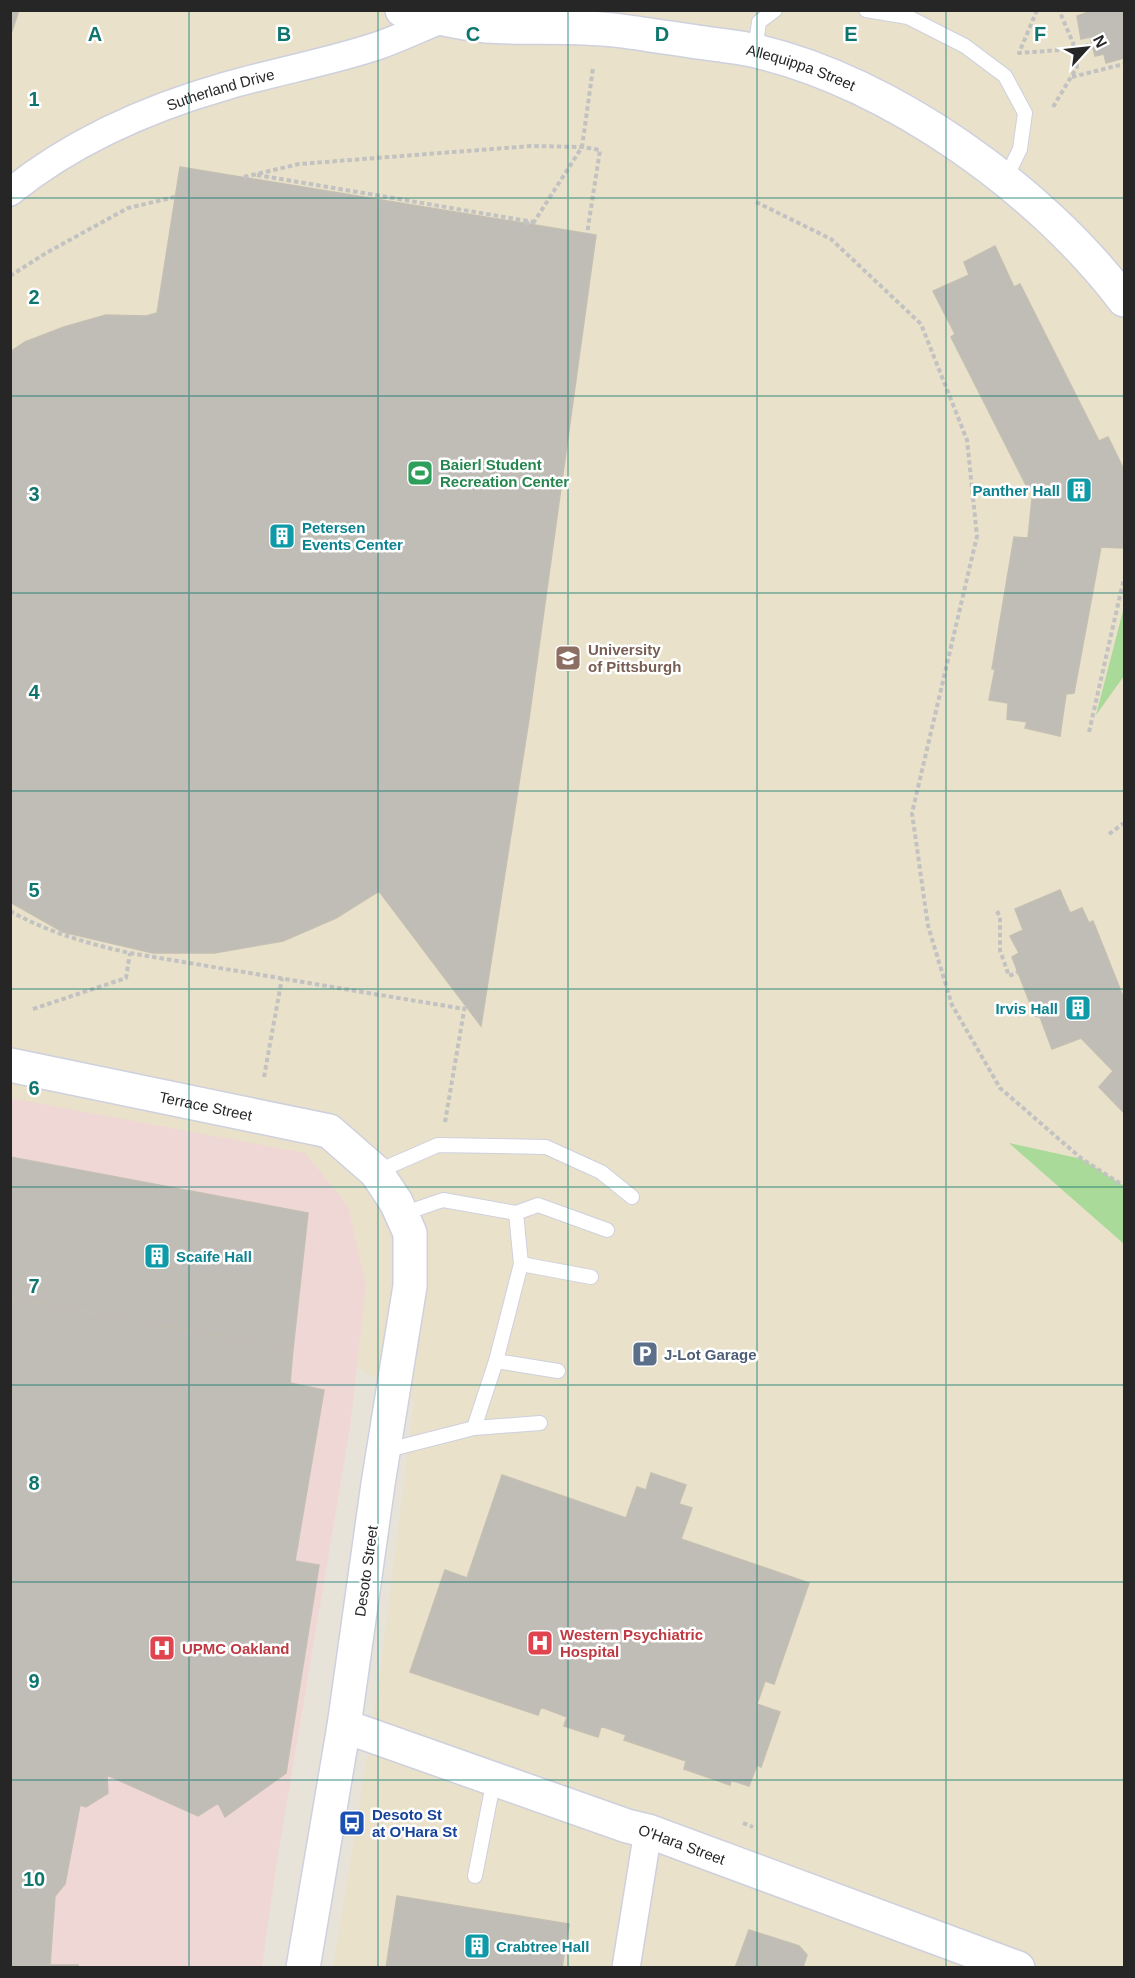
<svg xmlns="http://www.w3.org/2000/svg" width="1135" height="1978" font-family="Arial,sans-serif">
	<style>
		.education { fill: #e9e1c9 }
		.medical { fill: #efd7d6 }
		.green { fill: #aada99 }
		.building { fill: #c0bcb6; stroke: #c3bfb3; stroke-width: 1.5 }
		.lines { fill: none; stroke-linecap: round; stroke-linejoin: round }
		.service-casing { stroke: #ced0de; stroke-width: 16 }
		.minor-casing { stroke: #ced0de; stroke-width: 30 }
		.tertiary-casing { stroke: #ced0de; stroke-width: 36 }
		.path { stroke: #c2c2c2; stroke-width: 4; stroke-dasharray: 4.5 3; stroke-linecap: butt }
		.service { stroke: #fff; stroke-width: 14 }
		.minor { stroke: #fff; stroke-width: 27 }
		.tertiary { stroke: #fff; stroke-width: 33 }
		.grid { fill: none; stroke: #0f766e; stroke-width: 1.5; stroke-opacity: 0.55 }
		.labels { text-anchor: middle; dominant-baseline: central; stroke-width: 5; stroke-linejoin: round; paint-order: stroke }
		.street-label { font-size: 15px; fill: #262626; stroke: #fff }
		.leisure-label { font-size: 15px; font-weight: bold; fill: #27864d; stroke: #fff; text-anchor: start }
		.culture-label { font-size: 15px; font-weight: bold; fill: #0d838f; stroke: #fff; text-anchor: start }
		.education-label { font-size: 15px; font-weight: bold; fill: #785e54; stroke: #fff; text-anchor: start }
		.service-label { font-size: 15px; font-weight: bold; fill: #4e5e75; stroke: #fff; text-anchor: start }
		.health-label { font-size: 15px; font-weight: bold; fill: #be3a42; stroke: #fff; text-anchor: start }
		.transit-label { font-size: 15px; font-weight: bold; fill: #164399; stroke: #fff; text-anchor: start }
		.grid-label { font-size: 20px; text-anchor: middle; font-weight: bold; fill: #0f766e; stroke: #fff; stroke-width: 5; stroke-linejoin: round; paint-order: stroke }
	</style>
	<rect width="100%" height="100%" fill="#e8e3d9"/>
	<!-- education -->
	<path class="education" d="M10 11H1124V1967H333L378 1688 414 1400 351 1364 11 1306Z"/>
	<!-- medical -->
	<path class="medical" d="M10 1098 305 1153 348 1206 366 1285 350 1428 276 1867 262 1967H11Z"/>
	<!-- green -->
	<path class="green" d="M1124 607V676L1096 715Z
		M1009 1143 1082 1159 1124 1186V1244Z"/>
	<!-- building -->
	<path class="building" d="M10 10H19L10 37Z
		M1086 10H1124V58L1106 63 1104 54 1095 56 1090 37 1081 39 1077 16 1086 13Z
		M180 167 596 235 529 719 481 1026 379 891 336 918 283 941 214 953H153L63 932 10 902V352L25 342 64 327 106 315 146 316 157 313Z
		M995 246 1014 287 1020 284 1099 441 1108 437 1124 470V537L1123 548 1101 547 1074 693 1066 694 1060 736 1025 728 1027 722 1007 719 1008 703 989 700 995 669H992L1014 537 1028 538 1033 489 1029 491 951 337 955 334 933 291 969 275 964 262Z
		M1060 890 1070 913 1082 908 1089 923 1093 921 1124 999V1113L1099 1087 1113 1071 1081 1038 1052 1049 1040 1017 1035 1016 1012 957 1019 953 1010 936 1023 930 1015 909Z
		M10 1157 308 1213 293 1349 10 1298Z
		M10 1298 293 1349 290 1383 324 1390 295 1561 319 1565 286 1773 225 1817 218 1803 198 1816 107 1775 108 1793 86 1807 80 1805 65 1884 55 1896 50 1965H78V1968H10Z
		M651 1473 686 1485 679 1504 692 1508 681 1539 809 1583 774 1684 765 1681 757 1704 780 1712 761 1767 757 1765 749 1786 731 1780 730 1785 684 1769 686 1761 624 1740 626 1735 601 1726 598 1737 564 1726 567 1717 541 1707 538 1715 410 1672 445 1570 467 1578 502 1475 626 1518 637 1487 646 1490Z
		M397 1896 569 1924 562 1968H386Z
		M749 1930 799 1946 807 1955 803 1967 806 1968H735Z"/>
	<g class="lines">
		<defs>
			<path id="service" d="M866 10 908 17 965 46 1005 76 1025 113 1020 149 1005 180
				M755 50 759 22 775 10
				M376 1172 438 1145 546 1147 601 1172 632 1197
				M402 1214 443 1200 516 1213 538 1205 607 1230
				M521 1264 591 1277
				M496 1361 558 1371
				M474 1428 496 1361 521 1264 516 1213
				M384 1451 474 1428 540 1423
				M475 1876 494 1779"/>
			<g id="minor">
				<path id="s1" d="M10 192C73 141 149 108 226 86 277 71 330 62 380 45 402 37 423 27 443 19"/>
				<path d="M626 1968 648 1831"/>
			</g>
			<g id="tertiary">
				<path id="s2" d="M402 10C430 16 458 23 486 26 531 29 577 25 622 31 652 35 682 40 712 44 726 46 742 47 756 51 891 82 1042 191 1124 300"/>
				<path id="s3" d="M10 1065 329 1131 376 1172 396 1202 410 1233V1286L378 1484 344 1726 303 1968"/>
				<path id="s4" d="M344 1726 627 1826 648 1831 1018 1968"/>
			</g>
		</defs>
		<!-- service casing -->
		<use href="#service" class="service-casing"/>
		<!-- minor casing -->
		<use href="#minor" class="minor-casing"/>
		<!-- tertiary casing -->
		<use href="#tertiary" class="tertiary-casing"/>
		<!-- path -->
		<path class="path" d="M1037 10 1019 53 1074 49 1092 44
			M1072 77 1124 64
			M1053 107 1077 67 1073 43 1059 10
			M257 175 534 222
			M244 177 299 164 531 146 582 147 600 150 587 234
			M756 202 831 239 921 324 967 440 977 536 912 813 928 926 952 1005 1000 1088 1082 1159 1124 1186
			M525 224 534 222 582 147 593 68
			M10 276 46 253 128 208 175 197
			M1089 732 1124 578
			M1109 834 1124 823
			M10 911C47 932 89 944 130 953L464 1009
			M997 911 1000 917V950L1009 976 1018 972
			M33 1009 126 978 130 953
			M264 1077 282 978
			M445 1122 465 1005
			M743 1823 753 1827"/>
		<!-- service -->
		<use href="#service" class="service"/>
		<!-- minor -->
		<use href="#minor" class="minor"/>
		<!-- tertiary -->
		<use href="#tertiary" class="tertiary"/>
	</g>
	<!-- grid -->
	<path class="grid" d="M189 10V1968M378 10V1968M568 10V1968M757 10V1968M946 10V1968M10 198H1124M10 396H1124M10 593H1124M10 791H1124M10 989H1124M10 1187H1124M10 1385H1124M10 1582H1124M10 1780H1124"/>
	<!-- icons -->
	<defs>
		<symbol id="stadium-square" viewBox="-11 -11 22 22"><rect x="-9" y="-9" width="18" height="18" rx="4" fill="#2e9e5b" stroke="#fff"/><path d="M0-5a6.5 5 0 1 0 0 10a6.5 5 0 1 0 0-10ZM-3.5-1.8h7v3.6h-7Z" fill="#fff"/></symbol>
		<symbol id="building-square" viewBox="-11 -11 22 22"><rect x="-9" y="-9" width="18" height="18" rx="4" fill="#0f9aa8" stroke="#fff"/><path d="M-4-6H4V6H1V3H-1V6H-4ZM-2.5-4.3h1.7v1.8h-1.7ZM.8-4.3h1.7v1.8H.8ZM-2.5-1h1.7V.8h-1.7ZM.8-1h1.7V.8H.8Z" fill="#fff"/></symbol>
		<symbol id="university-square" viewBox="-11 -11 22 22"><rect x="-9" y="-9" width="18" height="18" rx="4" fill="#8d6e63" stroke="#fff"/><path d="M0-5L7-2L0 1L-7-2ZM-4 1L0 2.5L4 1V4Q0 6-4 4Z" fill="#fff"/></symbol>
		<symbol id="parking-square" viewBox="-11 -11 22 22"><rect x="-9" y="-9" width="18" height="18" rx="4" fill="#5c6f8a" stroke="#fff"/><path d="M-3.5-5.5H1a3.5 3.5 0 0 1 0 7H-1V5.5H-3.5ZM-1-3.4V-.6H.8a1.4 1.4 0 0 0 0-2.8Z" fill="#fff"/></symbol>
		<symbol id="hospital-square" viewBox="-11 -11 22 22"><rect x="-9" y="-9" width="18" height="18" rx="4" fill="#e0444e" stroke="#fff"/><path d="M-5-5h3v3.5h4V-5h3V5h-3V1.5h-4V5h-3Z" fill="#fff"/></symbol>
		<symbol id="bus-square" viewBox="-11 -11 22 22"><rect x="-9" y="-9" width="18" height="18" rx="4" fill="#1a4fb4" stroke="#fff"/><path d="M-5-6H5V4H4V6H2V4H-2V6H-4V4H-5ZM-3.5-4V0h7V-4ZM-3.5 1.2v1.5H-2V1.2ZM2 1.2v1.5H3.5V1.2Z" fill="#fff"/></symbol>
	</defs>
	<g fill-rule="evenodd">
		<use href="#stadium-square" x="405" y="458" width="30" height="30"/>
		<use href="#building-square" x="1064" y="475" width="30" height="30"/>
		<use href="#building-square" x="267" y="521" width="30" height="30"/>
		<use href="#university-square" x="553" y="643" width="30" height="30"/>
		<use href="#building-square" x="1063" y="993" width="30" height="30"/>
		<use href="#building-square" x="142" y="1241" width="30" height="30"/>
		<use href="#parking-square" x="630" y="1339" width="30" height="30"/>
		<use href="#hospital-square" x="525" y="1628" width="30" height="30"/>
		<use href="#hospital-square" x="147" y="1633" width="30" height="30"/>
		<use href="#bus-square" x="337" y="1808" width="30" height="30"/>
		<use href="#building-square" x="462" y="1931" width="30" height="30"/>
	</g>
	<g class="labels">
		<!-- street labels -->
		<g class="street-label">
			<text stroke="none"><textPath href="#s2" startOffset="405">Allequippa Street</textPath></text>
			<text stroke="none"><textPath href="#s1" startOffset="236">Sutherland Drive</textPath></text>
			<text stroke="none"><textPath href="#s3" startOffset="200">Terrace Street</textPath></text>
			<text transform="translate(366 1571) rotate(-82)">Desoto Street</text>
			<text stroke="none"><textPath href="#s4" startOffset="358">O'Hara Street</textPath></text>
		</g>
		<!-- leisure labels -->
		<g class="leisure-label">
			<text x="440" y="464">Baierl Student<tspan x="440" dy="17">Recreation Center</tspan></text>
		</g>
		<!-- culture labels -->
		<g class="culture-label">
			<text x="1060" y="490" text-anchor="end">Panther Hall</text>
			<text x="302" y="527">Petersen<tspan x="302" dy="17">Events Center</tspan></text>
			<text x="1058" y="1008" text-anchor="end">Irvis Hall</text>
			<text x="176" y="1256">Scaife Hall</text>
			<text x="496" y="1946">Crabtree Hall</text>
		</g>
		<!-- education labels -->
		<g class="education-label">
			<text x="588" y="649">University<tspan x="588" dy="17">of Pittsburgh</tspan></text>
		</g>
		<!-- service labels -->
		<g class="service-label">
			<text x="664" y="1354">J-Lot Garage</text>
		</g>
		<!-- health labels -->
		<g class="health-label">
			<text x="560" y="1634">Western Psychiatric<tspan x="560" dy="17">Hospital</tspan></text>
			<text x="182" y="1648">UPMC Oakland</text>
		</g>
		<!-- transit labels -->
		<g class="transit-label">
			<text x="372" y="1814">Desoto St<tspan x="372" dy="17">at O'Hara St</tspan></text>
		</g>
	</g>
	<g class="grid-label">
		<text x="95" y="41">A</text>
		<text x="284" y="41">B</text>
		<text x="473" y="41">C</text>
		<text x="662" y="41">D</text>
		<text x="851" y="41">E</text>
		<text x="1040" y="41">F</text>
		<text x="34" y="106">1</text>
		<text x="34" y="304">2</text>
		<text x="34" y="501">3</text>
		<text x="34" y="699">4</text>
		<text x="34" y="897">5</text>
		<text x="34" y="1095">6</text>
		<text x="34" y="1293">7</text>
		<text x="34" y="1490">8</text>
		<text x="34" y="1688">9</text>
		<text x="34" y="1886">10</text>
	</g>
	<!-- border -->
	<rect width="1135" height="1978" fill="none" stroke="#262626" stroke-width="24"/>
	<!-- north arrow -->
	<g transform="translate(1087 48) rotate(63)" stroke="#ffffff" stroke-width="4.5" paint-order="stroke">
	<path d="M0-4.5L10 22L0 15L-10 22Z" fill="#262626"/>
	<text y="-9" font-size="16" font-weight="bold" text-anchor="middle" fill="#262626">N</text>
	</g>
</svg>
